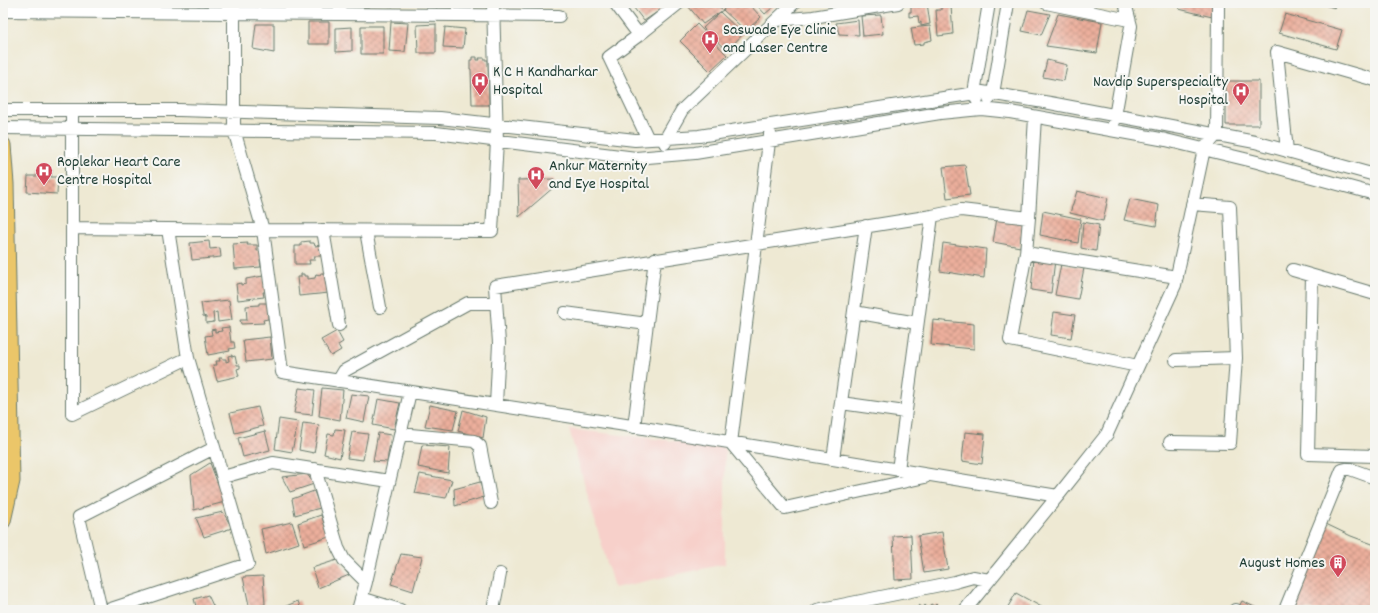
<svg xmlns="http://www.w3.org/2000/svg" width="1378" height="613" font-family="Dekko,sans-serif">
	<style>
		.built { fill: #f7d0ca }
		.building { fill: url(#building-cross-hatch) }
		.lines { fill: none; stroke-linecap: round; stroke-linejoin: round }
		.minor-casing { stroke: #67796c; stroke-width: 14 }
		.major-casing { stroke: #67796c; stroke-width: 17 }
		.minor { stroke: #fff; stroke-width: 12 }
		.major { stroke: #ebc669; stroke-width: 15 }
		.labels { text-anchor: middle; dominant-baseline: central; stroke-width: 4; stroke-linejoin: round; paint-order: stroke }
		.poi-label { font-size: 16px; fill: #1f3d34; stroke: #f6f6f2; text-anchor: start }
	</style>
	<defs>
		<pattern id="building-cross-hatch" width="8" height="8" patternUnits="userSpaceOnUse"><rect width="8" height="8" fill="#ecaf9c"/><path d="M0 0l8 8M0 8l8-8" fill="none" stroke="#bf9080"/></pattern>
	</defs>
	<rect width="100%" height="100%" fill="#f6f6f2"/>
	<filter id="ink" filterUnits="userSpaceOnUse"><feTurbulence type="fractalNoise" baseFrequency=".025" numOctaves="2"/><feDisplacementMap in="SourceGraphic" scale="8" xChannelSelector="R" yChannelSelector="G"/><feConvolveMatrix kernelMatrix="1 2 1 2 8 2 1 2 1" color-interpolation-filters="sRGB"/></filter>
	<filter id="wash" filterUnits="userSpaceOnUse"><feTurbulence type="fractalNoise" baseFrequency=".012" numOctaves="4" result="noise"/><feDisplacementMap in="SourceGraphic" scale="16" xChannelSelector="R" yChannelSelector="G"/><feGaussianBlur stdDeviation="0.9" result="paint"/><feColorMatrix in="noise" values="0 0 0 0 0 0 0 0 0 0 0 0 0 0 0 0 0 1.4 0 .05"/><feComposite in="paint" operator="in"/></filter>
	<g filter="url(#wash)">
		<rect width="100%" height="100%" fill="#eee9d3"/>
		<!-- built -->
		<path class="built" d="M569 429 725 447V564L614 588Z"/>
		<g id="blocks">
			<!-- building -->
			<path class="building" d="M630 3H668L669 4 644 21Z
				M692 3H715L723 10 703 24 688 6Z
				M731 3H748L761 17 746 31 723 10Z
				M755 3H778L765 14Z
				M927 3 930 24 921 26V22L919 23 918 16 909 17V12H911V5Z
				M1179 3H1216L1212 17 1179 9Z
				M1317 3H1336L1335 8Z
				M941 6H951L953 34 938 36 936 10H941Z
				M1028 10 1050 14 1041 35 1022 31Z
				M720 12 743 34 727 51 703 28Z
				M1058 14 1102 22 1097 53 1046 46Z
				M1285 14 1342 30 1336 49 1279 33Z
				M881 15 883 34 863 36 861 16Z
				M858 20 859 35 839 34 836 23Z
				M308 22H329V44H308Z
				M391 22 408 23 405 52 389 51Z
				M256 24H274V53L253 49Z
				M436 24V53H418L417 25Z
				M697 24 727 55 710 71 680 41Z
				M361 26H383V54H361Z
				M930 26 932 40 924 42V44L914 45 911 28Z
				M352 27V51L336 52V28Z
				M445 27 465 29 463 48 443 47Z
				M472 57H477V60H480L479 58H485V60H488L489 105H472L471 69H470V60H472Z
				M1047 60 1067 65 1064 81 1043 77Z
				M1226 81H1259V125H1226Z
				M965 165 970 195 947 198 943 167Z
				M38 169 52 170 51 177H58L57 194 27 192 28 176H37Z
				M554 179V187L519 217 518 180Z
				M1077 191 1108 198 1103 221 1070 213Z
				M1130 199 1159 205 1156 226 1124 220Z
				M1043 211 1081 219 1078 243 1040 235Z
				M997 218 1023 222 1020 247 993 242Z
				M1083 222 1099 225 1096 251 1081 248Z
				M209 241 210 249 220 248 221 257 192 260 190 243Z
				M310 241V243H314L315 246 322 245 323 256H314L315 260H309L310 264H295V246H301V242Z
				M248 243 247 245H257V251L264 250 265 260H260L261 267 235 269 233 244Z
				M943 243 986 249 984 278 940 271Z
				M1034 258 1055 260 1051 293 1031 290Z
				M1061 264 1084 268 1078 299 1055 295Z
				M321 273H323V275H327L329 293 299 296 297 277H301V274H304V276H308V279L315 278 316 274 320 275Z
				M263 276 267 292H263L264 297 238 300 236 284 241 283V285L246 284V279Z
				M229 300 232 320 218 322 217 312 213 313 214 322 206 323V317L203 316 201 303Z
				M259 303H267L268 319 263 320 264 323 241 324 240 320H247L246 306 259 305Z
				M1054 312 1075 315 1071 338 1051 335Z
				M933 320 974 324V349L931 345Z
				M229 327 231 342H234L235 348 229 349 230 351 208 355 205 336 212 335 211 330 215 329V332L222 331 221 328Z
				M337 331 343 342 338 345 341 350 331 356 321 340Z
				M270 337 272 359 246 362 243 340Z
				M232 355V357L235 356 237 365H240V368L237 369 239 376 217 381 213 365H217L216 361H220L219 358H222V359H226V362L229 361 228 356Z
				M299 388 315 390 312 415 294 413Z
				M322 388 343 390 340 420 319 416Z
				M351 394 369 396 364 422 346 418Z
				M378 399 400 403 394 429 373 425Z
				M430 405 458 411 453 430 425 426Z
				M258 407 263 426 235 433 230 413Z
				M463 410 486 417 483 438 458 431Z
				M279 419 298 422 292 452 275 449Z
				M303 423 319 425 314 453 299 450Z
				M335 429 345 430 340 458 324 454 328 434 334 435Z
				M265 431 270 450 243 457 238 438Z
				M352 432 368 434 363 460 347 458Z
				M965 432 985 434 982 464 962 461Z
				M378 433 391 435 387 462 373 461Z
				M422 445 450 447 448 473 418 467Z
				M210 463 225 502 194 510 191 475Z
				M307 474 314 484 290 492 282 477Z
				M420 474 452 480 446 498 415 493Z
				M480 482 484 497 455 506 454 489Z
				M314 491 320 508 295 515 292 499Z
				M223 512 232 528 204 537 196 518Z
				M321 515 329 537 304 545 298 523Z
				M292 522 299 543 266 554 261 529Z
				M1326 524 1351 536 1375 545V610H1286Z
				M942 532 948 569 924 573 918 536Z
				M911 535 913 579 895 580 893 536Z
				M401 554 422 557 413 591 391 584Z
				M337 560 349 575 318 588 312 568Z
				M263 576 265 604 256 610H250L243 577Z
				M1016 593 1047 610H1006Z
				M208 595 215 610H197L194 599Z
				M298 601 301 610H277Z
				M1242 601 1261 610H1237Z
				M931 604 934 606 936 604 942 610H910L913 607 916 609 919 605 923 608 925 605 928 608Z"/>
		</g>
	</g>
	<g filter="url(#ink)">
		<use href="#blocks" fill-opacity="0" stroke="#67796c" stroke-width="1"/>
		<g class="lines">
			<defs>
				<path id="minor" d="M234 3V130L263 230 282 372 619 424 1058 496
					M615 3 639 35
					M1046 3 1129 20
					M3 11 559 16
					M777 20 813 17 898 3
					M989 99 993 94 1008 3
					M977 100 974 93 989 3
					M3 110H179L440 118 635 140 699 136 982 92 1050 103 1255 142 1375 175
					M72 110V414L188 358
					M1035 117 1029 218 1026 253 1010 340 1138 366
					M1114 122 1131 26 1125 3
					M3 128 436 133 636 158 695 153 940 113 981 109 1010 112 1166 140 1257 162 1375 194
					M770 134 731 443 785 508 925 477
					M648 139 609 57 639 35 679 3
					M665 143 666 138 682 110 794 3
					M1287 151 1277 52 1375 80
					M72 228 263 230 492 231 497 141 493 3
					M323 230 339 325
					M366 231 380 307
					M1026 253 1177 277
					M1293 270 1375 294
					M1312 276 1308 454 1375 456
					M854 312 917 323
					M565 313 647 324
					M1176 360 1236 358
					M338 381 344 371 468 303H496
					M841 403 905 412
					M496 405 499 343 495 286 932 216 961 210 1029 218
					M634 427 655 259
					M400 434 474 441 480 446 491 503
					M1170 442 1230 443 1236 358 1230 207 1192 204
					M833 459 866 226
					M315 469 338 548 344 560 366 582
					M898 470 932 216
					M223 477 273 463 389 481
					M361 598 400 610
					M101 610 79 517 214 448
					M108 610 248 564 188 358 168 229
					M358 610 366 582 410 392
					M493 610 500 574
					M817 610 955 582 973 577 989 580
					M965 610 1061 492 1107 434 1175 285 1204 149 1217 134 1218 5
					M1235 610H1236
					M1285 610 1342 470 1346 469H1350L1375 478"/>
				<path id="major" d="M3 145 6 184 12 481 3 521"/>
			</defs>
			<!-- minor casing -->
			<use href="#minor" class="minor-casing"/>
			<!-- major casing -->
			<use href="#major" class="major-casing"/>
			<!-- minor -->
			<use href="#minor" class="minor"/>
			<!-- major -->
			<use href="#major" class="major"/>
		</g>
	</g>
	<!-- icons -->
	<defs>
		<symbol id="hospital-pin" viewBox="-11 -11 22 30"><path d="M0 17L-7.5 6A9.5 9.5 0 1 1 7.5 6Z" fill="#d1495b" stroke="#f6f6f2"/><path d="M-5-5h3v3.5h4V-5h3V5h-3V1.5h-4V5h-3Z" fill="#fff"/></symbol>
		<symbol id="building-pin" viewBox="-11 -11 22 30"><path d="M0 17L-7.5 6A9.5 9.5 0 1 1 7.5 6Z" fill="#d1495b" stroke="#f6f6f2"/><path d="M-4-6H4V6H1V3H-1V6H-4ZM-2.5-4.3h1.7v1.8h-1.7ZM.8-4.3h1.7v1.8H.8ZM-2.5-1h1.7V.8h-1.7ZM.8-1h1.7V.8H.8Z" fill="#fff"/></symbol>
	</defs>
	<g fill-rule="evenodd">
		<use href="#hospital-pin" x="700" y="29" width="20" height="27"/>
		<use href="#hospital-pin" x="470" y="71" width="20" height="27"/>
		<use href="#hospital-pin" x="1231" y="81" width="20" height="27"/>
		<use href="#hospital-pin" x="34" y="161" width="20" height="27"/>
		<use href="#hospital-pin" x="526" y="165" width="20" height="27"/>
		<use href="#building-pin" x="1328" y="553" width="20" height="27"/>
	</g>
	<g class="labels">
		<!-- poi labels -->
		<g class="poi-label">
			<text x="723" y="30">Saswade Eye Clinic<tspan x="723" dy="18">and Laser Centre</tspan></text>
			<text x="493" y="72">K C H Kandharkar<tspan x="493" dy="18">Hospital</tspan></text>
			<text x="1228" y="82" text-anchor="end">Navdip Superspeciality<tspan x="1228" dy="18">Hospital</tspan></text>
			<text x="57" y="162">Roplekar Heart Care<tspan x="57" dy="18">Centre Hospital</tspan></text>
			<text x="549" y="166">Ankur Maternity<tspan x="549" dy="18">and Eye Hospital</tspan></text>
			<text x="1325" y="563" text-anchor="end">August Homes</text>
		</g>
	</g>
	<!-- margin -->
	<rect width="1378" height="613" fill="none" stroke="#f6f6f2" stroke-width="16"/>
</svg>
